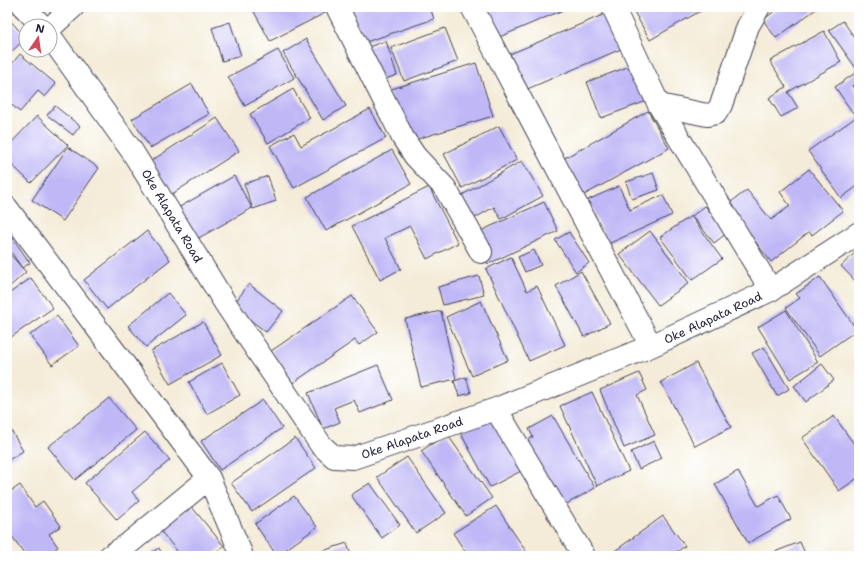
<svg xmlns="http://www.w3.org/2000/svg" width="866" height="563" font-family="'Shantell Sans',sans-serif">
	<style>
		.building { fill: #c0b8f6 }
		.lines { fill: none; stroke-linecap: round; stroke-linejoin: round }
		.street-casing { stroke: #424053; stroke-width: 24 }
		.street { stroke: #fff; stroke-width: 22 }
		.labels { text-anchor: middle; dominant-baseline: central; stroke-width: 3; stroke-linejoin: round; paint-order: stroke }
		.street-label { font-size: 12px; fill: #22223b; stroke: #fff }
	</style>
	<rect width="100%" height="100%" fill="#fff"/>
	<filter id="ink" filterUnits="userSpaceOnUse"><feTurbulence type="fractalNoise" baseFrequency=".025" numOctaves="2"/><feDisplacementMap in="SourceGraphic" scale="8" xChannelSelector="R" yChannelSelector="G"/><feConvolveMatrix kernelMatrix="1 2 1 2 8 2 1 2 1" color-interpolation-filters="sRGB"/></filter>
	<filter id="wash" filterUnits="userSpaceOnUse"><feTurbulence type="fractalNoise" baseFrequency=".012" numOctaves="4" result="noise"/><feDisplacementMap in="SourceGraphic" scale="16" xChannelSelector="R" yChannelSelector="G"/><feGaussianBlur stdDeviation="0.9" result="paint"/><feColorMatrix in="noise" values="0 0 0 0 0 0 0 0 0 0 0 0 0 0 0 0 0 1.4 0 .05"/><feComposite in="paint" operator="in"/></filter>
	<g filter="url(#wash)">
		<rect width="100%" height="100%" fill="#f4ecd8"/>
		<g id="blocks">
			<!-- building -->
			<path class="building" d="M254 7H322L325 13 270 41 252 8Z
				M347 7H430L434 19 360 44Z
				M481 7H570L495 39Z
				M634 7H700L702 10 650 40 632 8Z
				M780 7H819L776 38 763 20Z
				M859 11V23L853 15Z
				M605 14 621 49 525 90 510 54Z
				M7 17 26 38 7 56Z
				M843 21 859 44V81L852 86 859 96V110L853 113 835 87 858 71 829 30Z
				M230 22 241 56 222 61 212 28Z
				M445 28 458 61 404 81 391 48Z
				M824 31 841 62 788 92 798 108 781 117 769 98 786 87 770 61Z
				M306 39 346 106 323 120 283 53Z
				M386 41 397 75 374 83 362 49Z
				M278 50 294 78 245 106 228 77Z
				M20 54 56 84 45 97 38 91 20 112 7 101V70Z
				M476 63 493 116 404 143 388 90Z
				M633 65 647 101 601 118 587 82Z
				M192 84 209 114 150 148 132 119Z
				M293 89 310 118 268 143 250 114Z
				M55 106 80 126 73 135 47 115Z
				M370 109 386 138 294 188 270 146 294 133 301 146Z
				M648 111 669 148 584 195 563 159Z
				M859 115V185L841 198 808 151Z
				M37 116 68 145 31 183 7 160V147Z
				M217 118 239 151 169 196 148 163Z
				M499 126 517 160 462 188 444 154Z
				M68 147 99 168 63 221 32 200Z
				M392 150 411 184 326 231 307 197Z
				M522 161 543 196 501 219 494 207 468 222 455 199Z
				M809 169 843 211 812 235 809 232 771 262 727 205 747 190 771 220 790 206 780 192Z
				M653 173 659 190 632 199 626 182Z
				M234 176 252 208 195 240 176 209Z
				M268 176 276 201 253 209 244 184Z
				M619 186 630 210 663 195 672 215 608 244 588 200Z
				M429 187 458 243 427 259 410 226 385 238 401 269 380 280 352 226Z
				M544 202 558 231 488 264 474 234Z
				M705 206 727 233 714 243 692 216Z
				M691 216 722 259 692 280 660 237Z
				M147 231 170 260 107 309 84 280Z
				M650 231 689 283 658 305 619 254Z
				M569 232 589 263 576 272 555 240Z
				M10 234 30 263 22 268 7 246V236Z
				M859 249V285L841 266Z
				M534 250 541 265 525 272 518 257Z
				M7 251 26 272 7 289Z
				M511 257 527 291 537 286 565 345 529 361 486 269Z
				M581 271 610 323 584 337 556 286Z
				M479 276 484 295 443 305 438 287Z
				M820 277 857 330 820 356 786 308 800 298 796 294Z
				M31 278 53 308 7 340V295Z
				M249 284 283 311 266 332 232 306Z
				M168 293 186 315 146 347 128 326Z
				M352 296 378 332 359 345 355 340 293 383 271 351Z
				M481 301 508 360 472 376 446 317Z
				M786 310 818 362 790 379 758 327Z
				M441 311 456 379 421 387 405 319Z
				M57 316 79 346 52 365 30 335Z
				M203 322 222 355 170 384 151 351Z
				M764 347 789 389 777 396 752 353Z
				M222 363 240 395 207 414 189 382Z
				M696 363 731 427 695 446 661 382Z
				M822 364 834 380 806 402 794 386Z
				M378 365 393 400 360 413 354 400 334 408 340 422 323 429 308 393Z
				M639 373 647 390 637 395 655 435 624 448 600 390Z
				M466 377 471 393 459 396 454 381Z
				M592 392 629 471 597 486 560 406Z
				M109 398 136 430 75 480 48 447Z
				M263 400 282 428 220 470 201 441Z
				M493 414 523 470 490 487 460 432Z
				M553 416 595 488 563 506 525 442 533 437 529 429Z
				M834 416 859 451V477L839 491 802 438Z
				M7 423 23 451 7 461Z
				M145 432 170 460 132 492 139 501 117 520 85 483Z
				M447 434 492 498 466 516 421 451Z
				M295 438 316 468 252 512 231 483Z
				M654 441 662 458 639 469 631 452Z
				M407 457 446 513 416 533 377 477Z
				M738 471 758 506 778 495 791 519 748 543 715 484Z
				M370 483 400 525 382 538 351 495Z
				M20 485 35 507 43 501 61 526 49 534 58 547 46 556H26L7 529V494Z
				M294 496 317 527 277 556 255 524Z
				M191 506 224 546 211 556H181L160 530Z
				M496 506 529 556H468L453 533Z
				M663 516 685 546 671 556H608Z
				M800 542 806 556H773L772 553Z
				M347 543 351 556H307Z
				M159 548 163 556H146Z
				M859 550V556H850Z"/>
		</g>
	</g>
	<g filter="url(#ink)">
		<use href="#blocks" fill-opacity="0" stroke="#424053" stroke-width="1"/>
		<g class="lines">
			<defs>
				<path id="street" d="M24 7 42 26
					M337 7 403 138 415 156 445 188 481 252
					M472 7 651 346
					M613 7 659 105 771 290
					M50 28 73 7
					M50 36 132 151 225 303 321 445 334 457 353 458 496 409 651 346 771 290 859 233
					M659 105 707 115 716 113 721 105 748 26 759 7
					M7 208 118 356 209 478 241 553V556
					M496 409 584 556
					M110 556 127 545 209 478"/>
			</defs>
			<!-- street casing -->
			<use href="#street" class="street-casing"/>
			<!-- street -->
			<use href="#street" class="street"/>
		</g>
	</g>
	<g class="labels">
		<!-- street labels -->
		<g class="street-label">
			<text transform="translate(172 216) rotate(59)">Oke Alapata Road</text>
			<text transform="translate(713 318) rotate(-25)">Oke Alapata Road</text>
			<text transform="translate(412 438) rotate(-19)">Oke Alapata Road</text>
		</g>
	</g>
	<!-- margin -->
	<rect width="866" height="563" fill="none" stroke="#fff" stroke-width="24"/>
	<!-- north arrow -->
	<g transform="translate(38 38) rotate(13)"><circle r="19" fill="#ffffff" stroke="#a7a7b1"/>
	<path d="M0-3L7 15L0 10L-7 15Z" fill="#d1495b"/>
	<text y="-6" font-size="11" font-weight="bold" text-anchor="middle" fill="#22223b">N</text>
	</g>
</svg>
